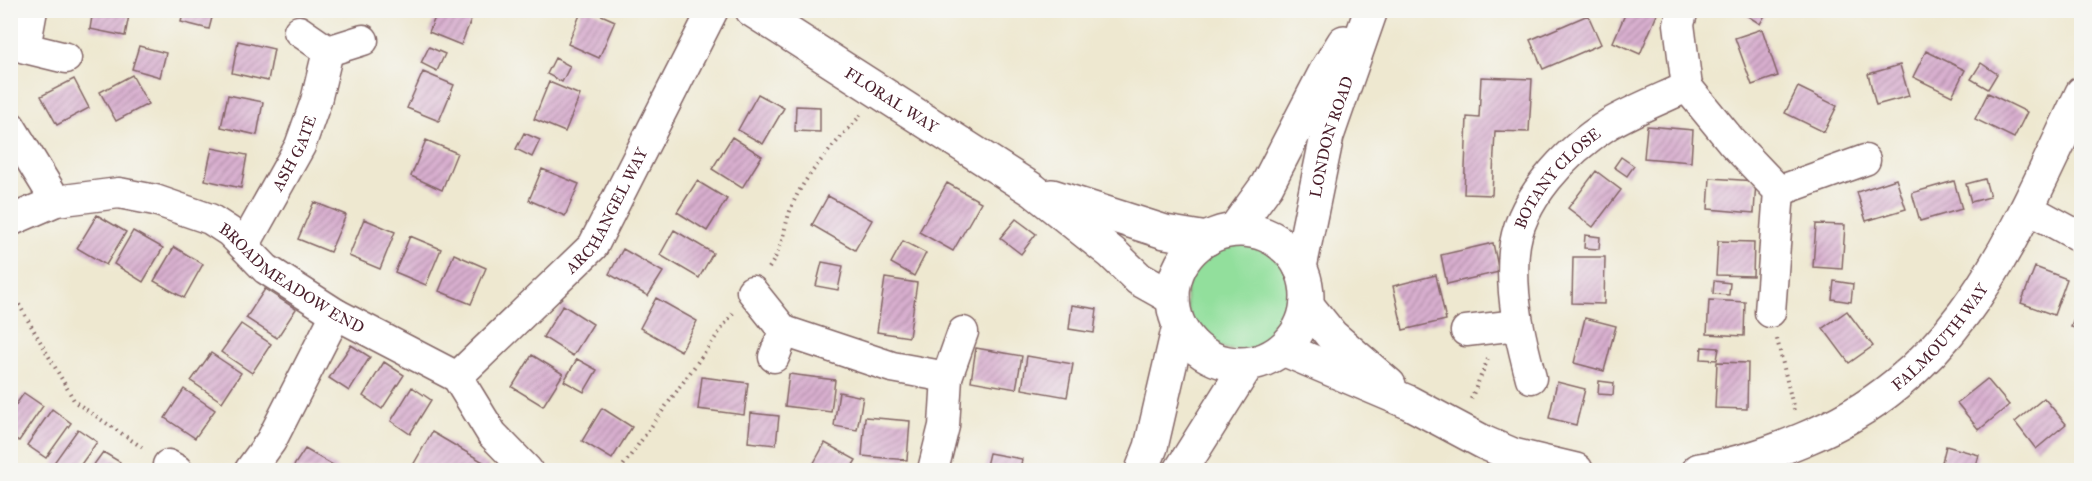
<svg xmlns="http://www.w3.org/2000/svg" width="2092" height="481" font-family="'IM FELL Great Primer',serif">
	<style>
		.green { fill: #92df9c; stroke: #6e7f64; stroke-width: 1.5 }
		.building { fill: url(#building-hatch) }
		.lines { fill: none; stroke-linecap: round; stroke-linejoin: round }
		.street-casing { stroke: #836565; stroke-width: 33 }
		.secondary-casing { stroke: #836565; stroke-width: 36 }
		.primary-casing { stroke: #836565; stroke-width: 36 }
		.path { stroke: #836565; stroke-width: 4; stroke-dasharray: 1.5 4.5; stroke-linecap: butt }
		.street { stroke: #fff; stroke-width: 30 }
		.secondary { stroke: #fff; stroke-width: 33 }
		.primary { stroke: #fff; stroke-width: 33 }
		.labels { text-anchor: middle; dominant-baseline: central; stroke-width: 5; stroke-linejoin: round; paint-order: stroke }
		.street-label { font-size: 16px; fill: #4a1f2b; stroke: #f6f6f2 }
	</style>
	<defs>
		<pattern id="building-hatch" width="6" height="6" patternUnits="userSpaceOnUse" patternTransform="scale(1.5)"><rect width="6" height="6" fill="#d8afcf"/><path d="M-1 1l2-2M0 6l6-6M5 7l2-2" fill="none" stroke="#b18ea8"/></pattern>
	</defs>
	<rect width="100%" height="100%" fill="#f6f6f2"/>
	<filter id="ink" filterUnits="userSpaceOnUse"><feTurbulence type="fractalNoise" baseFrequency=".0167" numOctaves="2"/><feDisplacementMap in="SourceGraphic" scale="12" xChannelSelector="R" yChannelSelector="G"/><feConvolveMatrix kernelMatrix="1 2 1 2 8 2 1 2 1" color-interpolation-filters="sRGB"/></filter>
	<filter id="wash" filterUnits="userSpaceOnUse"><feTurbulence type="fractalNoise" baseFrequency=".008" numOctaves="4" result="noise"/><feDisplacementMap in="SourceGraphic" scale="24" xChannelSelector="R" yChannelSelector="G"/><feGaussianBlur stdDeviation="1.35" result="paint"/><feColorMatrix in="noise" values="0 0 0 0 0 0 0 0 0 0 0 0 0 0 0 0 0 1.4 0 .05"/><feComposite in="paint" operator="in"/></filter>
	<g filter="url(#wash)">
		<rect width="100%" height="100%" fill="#eee8d0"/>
		<!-- green -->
		<path class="green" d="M1186 296a55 55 0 1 1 110 0a55 55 0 1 1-110 0Z"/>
		<g id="blocks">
			<!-- building -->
			<path class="building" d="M93 10H130L125 36 90 29Z
				M184 10H214L209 29 181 22Z
				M438 10H475L461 45 429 32Z
				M582 10H590L615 21 599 58 568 44Z
				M1627 10H1659L1640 54 1613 42Z
				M1745 10H1768L1760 24 1743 13Z
				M1588 15 1601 44 1543 69 1530 40Z
				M1762 29 1778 76 1752 85 1735 38Z
				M238 41 274 49 268 81 232 73Z
				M139 46 166 53 160 77 132 69Z
				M429 47 445 54 437 71 421 63Z
				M1926 51 1965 70 1952 96 1913 77Z
				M555 58 570 66 562 82 547 74Z
				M1981 63 1997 74 1988 89 1971 79Z
				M1900 65 1909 96 1876 105 1868 74Z
				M423 72 454 85 439 121 407 108Z
				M132 75 148 104 116 121 100 92Z
				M1481 77 1532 79 1529 132 1495 131 1492 195 1464 194 1467 117 1479 118Z
				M74 79 89 108 57 125 41 96Z
				M549 82 580 95 565 132 534 119Z
				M1798 87 1837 106 1824 132 1785 113Z
				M1988 93 2027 112 2014 138 1975 119Z
				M758 94 784 108 763 144 738 130Z
				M228 95 263 102 257 135 221 127Z
				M796 106 820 107V132L795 131Z
				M1647 126 1693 130 1691 162 1644 158Z
				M524 133 540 140 532 157 516 149Z
				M732 137 762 156 742 188 712 169Z
				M426 140 457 153 442 190 411 176Z
				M212 148 247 155 241 188 205 180Z
				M1621 157 1634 166 1627 176 1614 167Z
				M542 169 579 184 565 216 529 200Z
				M1596 171 1621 190 1593 227 1568 208Z
				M1710 178 1756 181 1754 213 1708 209Z
				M1896 179 1906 209 1866 221 1857 192Z
				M1985 179 1990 197 1971 202 1966 184Z
				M697 181 727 199 707 231 677 212Z
				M1954 181 1962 209 1920 221 1912 193Z
				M947 183 981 202 953 251 919 232Z
				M828 196 872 220 855 250 812 225Z
				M314 202 346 215 330 252 298 239Z
				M97 215 126 232 106 265 77 248Z
				M364 219 395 232 380 269 349 256Z
				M1016 219 1036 234 1021 254 1000 238Z
				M1816 224 1845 225 1842 269 1813 267Z
				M674 230 713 253 699 278 660 255Z
				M133 231 163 248 143 282 114 264Z
				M1585 235 1600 237 1599 249 1584 248Z
				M410 236 441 249 426 285 395 272Z
				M903 241 926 253 914 276 891 263Z
				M1718 241 1754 242 1753 276 1716 275Z
				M1493 243 1499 272 1447 284 1441 255Z
				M174 247 203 264 184 298 154 281Z
				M623 249 663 272 648 296 609 274Z
				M454 254 486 268 471 304 439 291Z
				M1573 257H1605L1604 304 1572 303Z
				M822 262 843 266 838 290 816 286Z
				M2035 267 2067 279 2054 315 2021 303Z
				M1436 275 1446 320 1403 330 1393 286Z
				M885 278 917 283 909 337 877 332Z
				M1714 281 1730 283 1729 295 1713 294Z
				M1834 281 1853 284 1851 302 1832 299Z
				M265 289 296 309 277 338 246 318Z
				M656 298 697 321 681 351 640 328Z
				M2082 298V330L2071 327Z
				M1709 300 1745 302 1744 336 1707 334Z
				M563 305 593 324 573 356 543 337Z
				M1072 305 1097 309 1094 333 1069 329Z
				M1847 311 1873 346 1849 363 1823 328Z
				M1585 318 1616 326 1604 371 1574 363Z
				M241 324 271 344 252 373 221 352Z
				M351 345 370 357 349 391 329 378Z
				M1702 347 1719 348 1717 360 1701 359Z
				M976 348 1022 356 1016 389 971 381Z
				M211 353 241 373 222 402 191 381Z
				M532 355 563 374 543 406 512 387Z
				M1027 356 1073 364 1067 397 1022 389Z
				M577 359 597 370 584 392 564 381Z
				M384 362 404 375 382 409 363 396Z
				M1717 362 1748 363 1747 409 1715 408Z
				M789 374 835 380 831 412 785 406Z
				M702 377 748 383 744 415 698 409Z
				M1987 379 2009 405 1979 430 1957 403Z
				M1599 381 1614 383 1613 395 1598 394Z
				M1557 382 1585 389 1576 425 1549 418Z
				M412 387 431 400 410 434 391 421Z
				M184 389 215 410 195 438 165 418Z
				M839 392 863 397 857 430 834 426Z
				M24 393 43 406 19 441 10 435V413Z
				M2044 398 2066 424 2036 449 2015 422Z
				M602 408 632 427 612 459 582 441Z
				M52 409 71 423 46 458 27 445Z
				M751 413 779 416 776 445 748 442Z
				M865 417 910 421 907 460 862 456Z
				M78 429 97 442 77 470H62L53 464Z
				M432 432 490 466 487 470H417L412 467Z
				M825 443 856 460 850 470H810Z
				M1946 446 1979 455 1975 470H1940Z
				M305 449 338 468 336 470H291Z
				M103 452 120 462 114 470H90Z
				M989 453 1022 459 1020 470H985Z"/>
		</g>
	</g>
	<g filter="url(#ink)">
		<use href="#blocks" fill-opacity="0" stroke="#836565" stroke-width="1.5"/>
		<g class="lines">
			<defs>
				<g id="street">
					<path d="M32 10 25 48 66 58"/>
					<path d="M1683 10 1679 24 1687 87 1732 142 1779 191 1770 312"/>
					<path d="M299 31 328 51 363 40"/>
					<path d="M10 126 56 201"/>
					<path d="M1779 191 1865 160"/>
					<path d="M2027 208 2082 238"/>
					<path id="s1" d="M10 221 56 201 119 193 155 200 210 219 230 232 266 269 336 314 457 377 492 434 527 470"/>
					<path id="s2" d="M244 246 300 146 316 101 328 51"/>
					<path d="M752 291 784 331 892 367 947 377"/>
					<path d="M1466 331 1517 325"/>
					<path d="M774 357 784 331"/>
					<path id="s3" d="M457 377 593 246 713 10"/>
					<path id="s4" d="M1531 378C1520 337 1510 295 1514 252 1518 201 1567 150 1609 124 1633 110 1661 99 1687 87"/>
					<path d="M168 465 177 470"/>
					<path d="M250 470 271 441 336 314"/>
					<path d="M933 470 944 426 947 377 963 332"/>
				</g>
				<g id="secondary">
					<path id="s5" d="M752 10 1033 190 1112 253 1139 279 1173 298"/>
					<path d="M1052 196 1165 232 1207 239"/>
					<path d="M1307 305 1332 336 1389 385"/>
					<path d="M1283 349 1408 402 1485 443 1513 455 1576 470"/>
					<path id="s6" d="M1699 470C1736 465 1769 454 1804 439 1962 374 2013 237 2082 93"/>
				</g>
				<g id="primary">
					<path d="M1235 229 1267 185 1326 71 1344 42"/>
					<circle cx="1240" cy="297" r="67"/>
					<path id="s7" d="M1300 267 1327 136 1371 10"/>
					<path d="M1142 470 1151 447 1179 326"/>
					<path d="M1181 470 1247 365"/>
				</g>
			</defs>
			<!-- street casing -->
			<use href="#street" class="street-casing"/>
			<!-- secondary casing -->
			<use href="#secondary" class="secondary-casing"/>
			<!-- primary casing -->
			<use href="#primary" class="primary-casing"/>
			<!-- path -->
			<path class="path" d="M769 268C786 243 783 223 795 199 806 174 842 136 861 115
				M10 289 75 402 143 448
				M1777 339 1794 410
				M1471 399 1488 359
				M620 470 733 313"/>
			<!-- street -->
			<use href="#street" class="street"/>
			<!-- secondary -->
			<use href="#secondary" class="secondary"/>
			<!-- primary -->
			<use href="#primary" class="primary"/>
		</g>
	</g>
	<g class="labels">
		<!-- street labels -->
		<g class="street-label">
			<text stroke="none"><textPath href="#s5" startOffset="166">FLORAL WAY</textPath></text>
			<text stroke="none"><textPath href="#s7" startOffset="134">LONDON ROAD</textPath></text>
			<text stroke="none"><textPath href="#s2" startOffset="106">ASH GATE</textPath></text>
			<text stroke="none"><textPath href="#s4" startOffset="216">BOTANY CLOSE</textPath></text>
			<text stroke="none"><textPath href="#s3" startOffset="226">ARCHANGEL WAY</textPath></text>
			<text stroke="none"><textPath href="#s1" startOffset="310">BROADMEADOW END</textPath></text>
			<text stroke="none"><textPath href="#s6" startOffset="282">FALMOUTH WAY</textPath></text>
		</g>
	</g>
	<!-- margin -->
	<rect width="2092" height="481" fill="none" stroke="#f6f6f2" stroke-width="36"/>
</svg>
